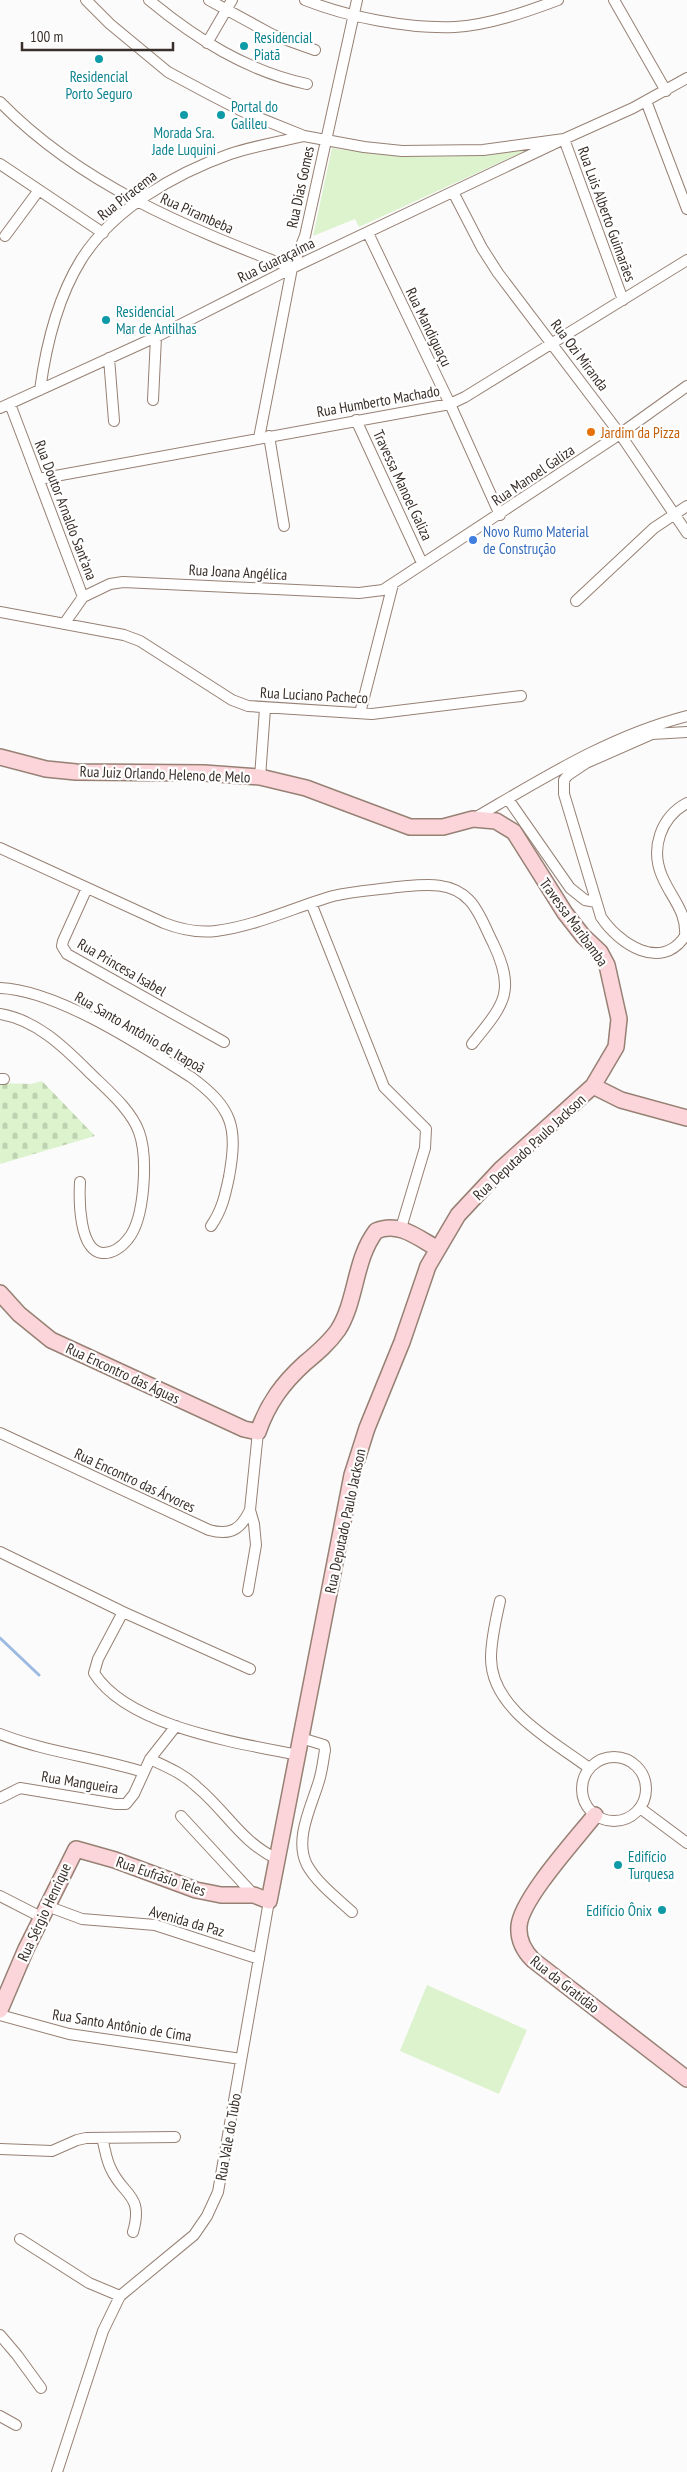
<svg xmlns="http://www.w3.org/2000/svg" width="687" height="2472" font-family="'PT Sans Narrow',sans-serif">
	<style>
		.cemetery { fill: url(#cemetery-stones) }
		.park { fill: #dcf3ce }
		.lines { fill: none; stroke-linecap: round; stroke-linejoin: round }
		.stream { stroke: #9cbae2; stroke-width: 3 }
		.street-casing { stroke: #978074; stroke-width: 12 }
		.secondary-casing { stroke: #978074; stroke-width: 18 }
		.street { stroke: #fff; stroke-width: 10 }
		.secondary { stroke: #fbd5d9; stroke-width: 15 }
		.culture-dot { fill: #0f9aa8; stroke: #fff; stroke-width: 2 }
		.food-dot { fill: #e8710a; stroke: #fff; stroke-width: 2 }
		.shop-dot { fill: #3f7fe0; stroke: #fff; stroke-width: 2 }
		.labels { text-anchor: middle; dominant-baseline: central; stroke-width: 4.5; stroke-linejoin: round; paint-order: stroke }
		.culture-label { font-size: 15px; fill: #0d838f; stroke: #fff; text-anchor: start }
		.street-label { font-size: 15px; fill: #382f2a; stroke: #fff }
		.food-label { font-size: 15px; fill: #c56008; stroke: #fff; text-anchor: start }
		.shop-label { font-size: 15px; fill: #366cbe; stroke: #fff; text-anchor: start }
	</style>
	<defs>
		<pattern id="cemetery-stones" width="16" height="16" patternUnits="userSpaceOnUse" patternTransform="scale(1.25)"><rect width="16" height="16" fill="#dcf3ce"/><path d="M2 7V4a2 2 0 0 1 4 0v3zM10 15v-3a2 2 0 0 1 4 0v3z" fill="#bed1b1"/></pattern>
	</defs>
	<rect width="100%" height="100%" fill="#fbfbfb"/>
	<!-- cemetery -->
	<path class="cemetery" d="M42 1081 95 1136 0 1164V1083L31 1084Z"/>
	<!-- park -->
	<path class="park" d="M332 148C402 159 457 159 527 150L359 227 355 219 313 236Z
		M427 1985 527 2030 499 2094 400 2051Z"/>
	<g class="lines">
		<!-- stream -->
		<path class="stream" d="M0 1638 39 1675"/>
		<defs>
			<path id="street" d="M86 0 110 24 168 72 209 94 242 111 304 136 364 147 402 151 483 150 564 139 633 108 687 78
				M149 0C196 39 247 71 307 84
				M209 0 273 35 315 50
				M305 0C348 17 408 29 455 27 489 25 526 12 558 0
				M614 0 666 91
				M207 43 232 0
				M646 101 687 209
				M0 102C81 185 186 227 292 268
				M0 164 103 233
				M453 192 482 248 498 273 620 434 687 533
				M368 233 450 404 500 515
				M5 236 39 190
				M109 358 114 421
				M40 390C46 345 57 299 81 260 113 209 174 174 230 154 254 146 279 142 304 136
				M153 400 156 337
				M10 404 83 597 64 624
				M0 408 156 337 292 268 564 139 623 300
				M356 420 422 563
				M269 436 284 526
				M259 438 292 268 305 236 357 0
				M39 479 450 404 465 397 687 260
				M83 597 110 584 123 582 359 593 383 590 620 434 687 386
				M576 601 654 528 687 506
				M0 612 124 635 140 641 232 700 248 706 372 714 521 696
				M360 713 393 584
				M687 732 652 734 586 763 568 775 564 780V794L601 917C619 944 661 972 685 936 687 911 671 898 662 876 650 848 661 817 687 803
				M260 777 265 709
				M508 799 570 888 585 900 596 902
				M473 819C542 779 609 736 687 716
				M0 848 164 923C182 930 198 933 216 931 256 926 295 907 333 896 354 891 376 890 397 887 422 885 450 880 469 900 480 911 486 930 493 943 517 993 503 1005 472 1044
				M87 888 63 941 62 946 67 954 224 1042
				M311 903 384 1087 426 1129 425 1148 401 1228
				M0 988C57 990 142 1046 191 1077 233 1108 238 1127 229 1177 225 1196 222 1210 211 1226
				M0 1014C36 1020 63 1046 88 1071 105 1088 131 1109 139 1132 148 1157 145 1219 128 1239 122 1247 112 1254 102 1253 79 1250 79 1200 80 1182
				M0 1079H4
				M0 1433 209 1530C231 1536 241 1529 250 1510
				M0 1552 123 1612 250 1669
				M248 1591 256 1545 254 1524 250 1510 258 1432
				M500 1601C496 1619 491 1639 491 1658 491 1709 553 1741 589 1768
				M123 1612 98 1659 94 1673C128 1727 239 1743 298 1755
				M0 1734C46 1752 95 1757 143 1772
				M301 1738 324 1745 325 1750C323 1761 322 1773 318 1784 311 1807 294 1840 307 1865 317 1883 337 1898 352 1912
				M582 1789a32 32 0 1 1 64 0a32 32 0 1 1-64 0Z
				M150 1759C167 1767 184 1774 197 1787 227 1812 240 1841 277 1859
				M0 1798 20 1788 116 1804H126L134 1794 150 1759 176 1726
				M640 1808 687 1843
				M181 1816 254 1895
				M0 1896 41 1917
				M47 1906 82 1919 155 1925 259 1959
				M0 2015 69 2034 241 2059
				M102 2138C105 2148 106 2160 111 2169 123 2196 144 2194 133 2232
				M0 2149 52 2151 77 2140 86 2138 175 2137
				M20 2239 89 2283 120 2296
				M0 2335 17 2355 41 2388
				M0 2416 16 2425
				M57 2472 103 2331 120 2296 194 2235 207 2216 218 2192 269 1901"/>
			<path id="secondary" d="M0 757 46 769 76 772 204 773 260 777 306 788 410 827H443L473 819 496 821 514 832 565 913 583 936 600 952 607 965 619 1019 616 1047 593 1086 501 1169 458 1215 428 1266 402 1342 367 1428 352 1475 269 1901 254 1895H221L196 1890 115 1860 76 1849 26 1949 0 2010
				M593 1086 621 1100 687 1118
				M0 1293 19 1314 51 1340 244 1429 258 1432C268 1403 283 1383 305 1363 317 1353 329 1343 338 1330 357 1300 354 1260 376 1231 399 1221 418 1238 438 1249
				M595 1815C577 1838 521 1899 519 1926 518 1939 524 1951 533 1960L687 2079"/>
		</defs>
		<!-- street casing -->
		<use href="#street" class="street-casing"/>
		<!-- secondary casing -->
		<use href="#secondary" class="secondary-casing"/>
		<!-- street -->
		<use href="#street" class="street"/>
		<!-- secondary -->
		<use href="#secondary" class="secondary"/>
	</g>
	<!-- markers -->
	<g class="culture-dot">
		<circle cx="244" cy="46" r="5"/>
		<circle cx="99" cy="59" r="5"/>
		<circle cx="184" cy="115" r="5"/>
		<circle cx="221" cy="115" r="5"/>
		<circle cx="106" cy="320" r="5"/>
		<circle cx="618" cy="1865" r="5"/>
		<circle cx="662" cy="1910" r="5"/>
	</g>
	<circle class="food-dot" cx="591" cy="432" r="5"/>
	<circle class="shop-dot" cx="473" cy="540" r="5"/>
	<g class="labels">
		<!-- culture labels -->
		<g class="culture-label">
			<text x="254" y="37">Residencial<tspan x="254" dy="17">Piatã</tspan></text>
			<text x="99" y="76" text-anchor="middle">Residencial<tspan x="99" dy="17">Porto Seguro</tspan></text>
			<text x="231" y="106">Portal do<tspan x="231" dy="17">Galileu</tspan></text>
			<text x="184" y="132" text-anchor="middle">Morada Sra.<tspan x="184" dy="17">Jade Luquini</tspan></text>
			<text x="116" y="311">Residencial<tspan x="116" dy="17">Mar de Antilhas</tspan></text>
			<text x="628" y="1856">Edifício<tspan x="628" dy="17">Turquesa</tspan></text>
			<text x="652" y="1910" text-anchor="end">Edifício Ônix</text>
		</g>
		<!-- street labels -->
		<g class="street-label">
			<text transform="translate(300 187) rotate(-78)">Rua Dias Gomes</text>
			<text transform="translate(127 195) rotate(-38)">Rua Piracema</text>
			<text transform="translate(197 213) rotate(24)">Rua Pirambeba</text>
			<text transform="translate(607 214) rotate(70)">Rua Luis Alberto Guimarães</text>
			<text transform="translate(276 260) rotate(-26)">Rua Guaraçaíma</text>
			<text transform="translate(429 327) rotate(64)">Rua Mandiguaçu</text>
			<text transform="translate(580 355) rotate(53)">Rua Ozi Miranda</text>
			<text transform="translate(378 401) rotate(-10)">Rua Humberto Machado</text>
			<text transform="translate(533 475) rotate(-34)">Rua Manoel Galiza</text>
			<text transform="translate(403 485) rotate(65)">Travessa Manoel Galiza</text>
			<text transform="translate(66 510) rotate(69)">Rua Doutor Arnaldo Sant'ana</text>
			<text transform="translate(238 572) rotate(3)">Rua Joana Angélica</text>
			<text transform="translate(314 695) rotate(3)">Rua Luciano Pacheco</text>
			<text transform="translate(165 774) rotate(2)">Rua Juiz Orlando Heleno de Melo</text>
			<text transform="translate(574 922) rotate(54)">Travessa Maribamba</text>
			<text transform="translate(122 967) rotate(30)">Rua Princesa Isabel</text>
			<text transform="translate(140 1032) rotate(30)">Rua Santo Antônio de Itapoã</text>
			<text transform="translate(529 1147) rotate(-43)">Rua Deputado Paulo Jackson</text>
			<text transform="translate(123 1373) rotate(25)">Rua Encontro das Águas</text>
			<text transform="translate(135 1480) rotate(25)">Rua Encontro das Árvores</text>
			<text transform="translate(345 1521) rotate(-78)">Rua Deputado Paulo Jackson</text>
			<text transform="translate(80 1782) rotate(9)">Rua Mangueira</text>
			<text transform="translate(161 1876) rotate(19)">Rua Eufrãsio Teles</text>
			<text transform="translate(44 1912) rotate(-65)">Rua Sérgio Henrique</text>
			<text transform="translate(187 1921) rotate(16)">Avenida da Paz</text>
			<text transform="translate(565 1984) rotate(38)">Rua da Gratidão</text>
			<text transform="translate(122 2025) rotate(9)">Rua Santo Antônio de Cima</text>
			<text transform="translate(228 2137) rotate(-80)">Rua Vale do Tubo</text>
		</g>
		<!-- food labels -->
		<g class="food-label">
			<text x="601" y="432">Jardim da Pizza</text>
		</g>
		<!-- shop labels -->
		<g class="shop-label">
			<text x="483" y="531">Novo Rumo Material<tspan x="483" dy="17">de Construção</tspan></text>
		</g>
	</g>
	<!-- scale -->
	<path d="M22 42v8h151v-8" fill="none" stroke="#382f2a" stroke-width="2.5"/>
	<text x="30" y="42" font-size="15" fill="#382f2a" stroke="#ffffff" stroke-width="4" paint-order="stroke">100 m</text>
</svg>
